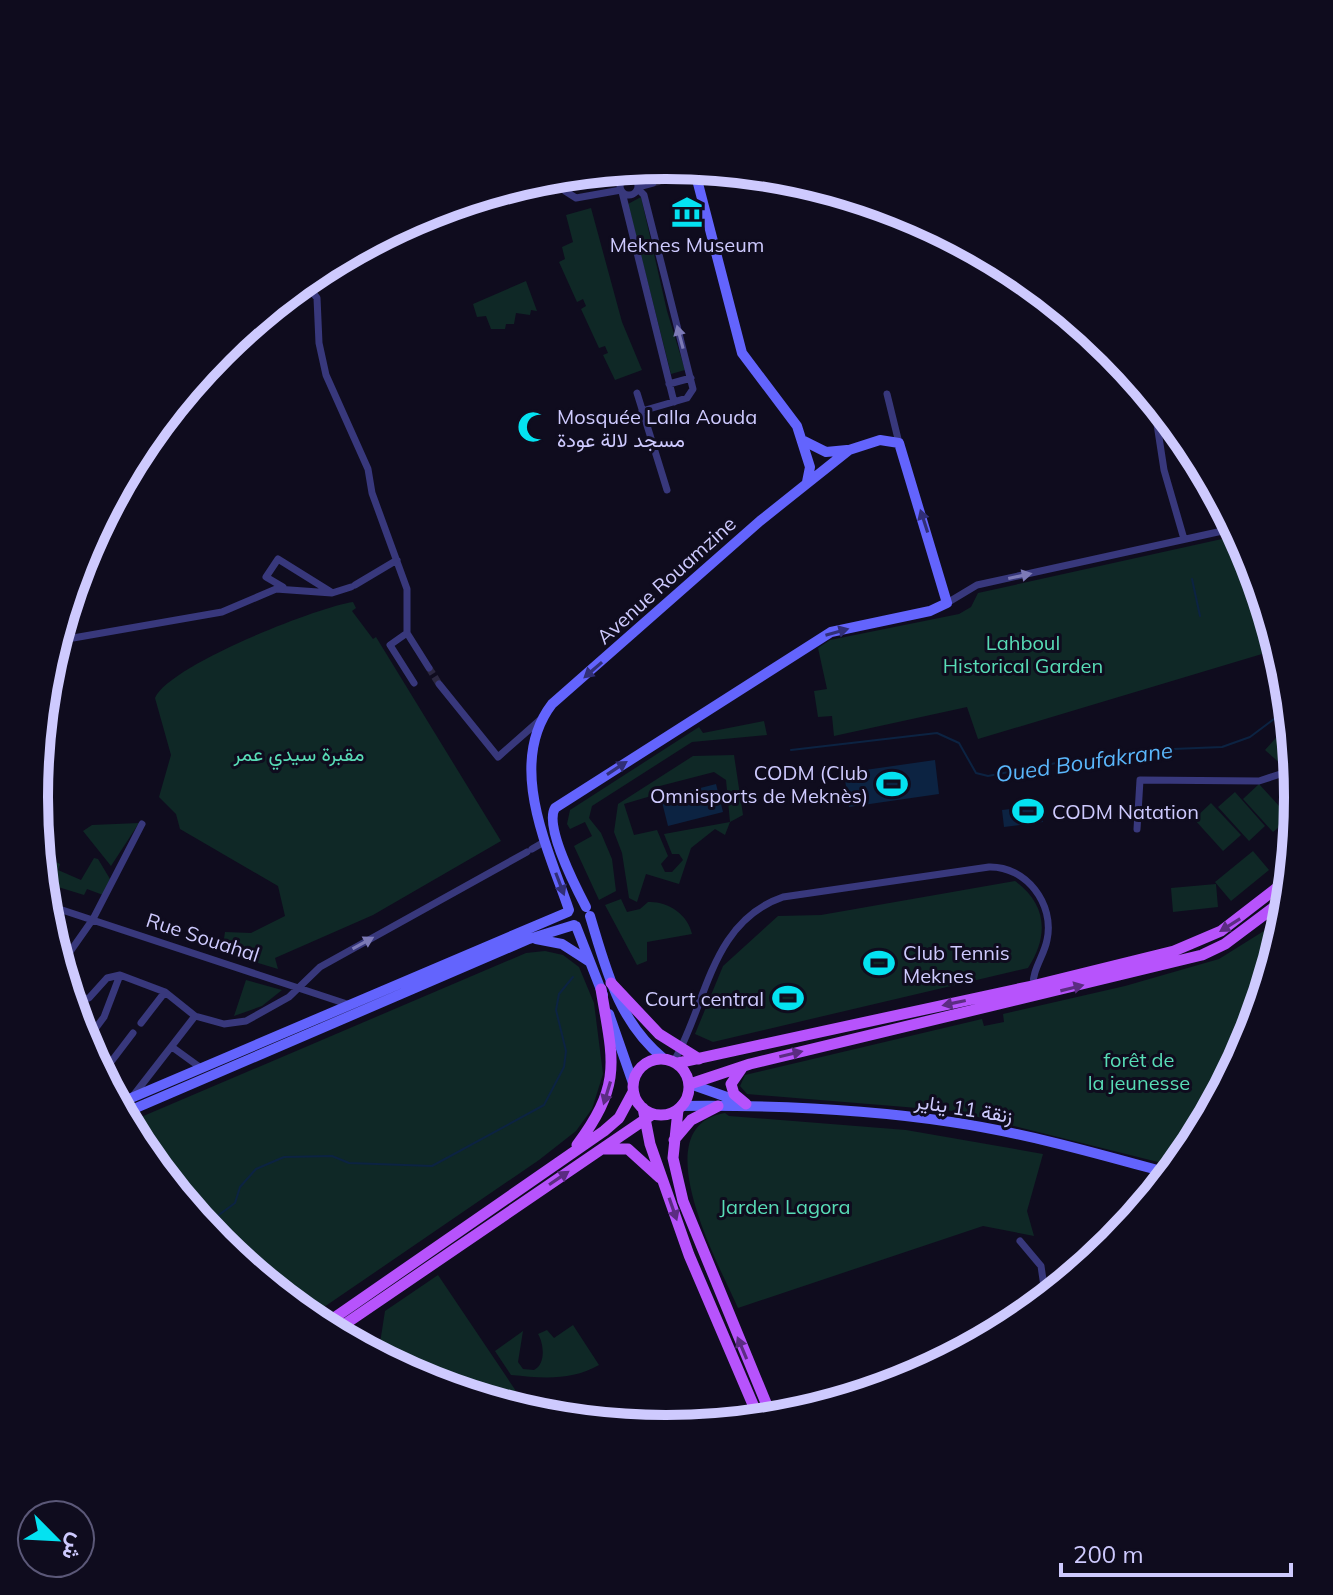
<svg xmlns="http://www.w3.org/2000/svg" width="1333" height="1595" font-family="Mulish,Vazirmatn,sans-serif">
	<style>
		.green { fill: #0f2826; fill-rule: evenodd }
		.water { fill: #0c2342 }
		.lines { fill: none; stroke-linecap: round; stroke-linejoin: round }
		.stream { stroke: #0c2342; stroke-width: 2 }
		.street-tunnel { stroke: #2c2840; stroke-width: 7; stroke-dasharray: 7 3.5; stroke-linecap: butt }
		.street { stroke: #38387c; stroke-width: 7 }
		.secondary { stroke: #6364fd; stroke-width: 10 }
		.primary { stroke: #b753fc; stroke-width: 11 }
		.oneway { fill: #7c7ab6 }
		.oneway2 { fill: #312f77 }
		.oneway3 { fill: #5b2c82 }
		.labels { text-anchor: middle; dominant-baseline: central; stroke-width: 6; stroke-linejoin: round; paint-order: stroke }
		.poi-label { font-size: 20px; fill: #cecafe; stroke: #0f0c1e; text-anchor: start }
		.street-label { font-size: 20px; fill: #cecafe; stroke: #0f0c1e }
		.park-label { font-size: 20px; fill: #58dcb6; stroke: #0f0c1e }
		.water-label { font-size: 22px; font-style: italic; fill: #5ab7fc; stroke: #0f0c1e }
		.rim { fill: none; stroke: #cecafe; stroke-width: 10 }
	</style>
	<rect width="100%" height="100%" fill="#0f0c1e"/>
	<!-- green -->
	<path class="green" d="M641 197 667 311 685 370 671 374 628 204Z
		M591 208 622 322 642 370 615 380 603 355 608 353 605 346 599 348 581 309 586 306 583 299 577 302 559 262 565 259 562 247 573 242 566 215Z
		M526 281 537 311 531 310 530 315 516 313 514 324H506L505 329H491L486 316 477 317 473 304Z
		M1240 535 1251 556 1279 649 978 739 967 707 834 736 832 716 818 717 814 691 827 689 818 648 830 640 959 614 971 607 978 593Z
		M353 602 356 608 352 611 373 639 376 637 501 841 373 915 275 958 278 969 222 952 225 932 251 933 285 916 278 886 180 829 176 814 159 797 171 755 155 698C168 666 317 607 353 602Z
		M764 721 767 735 692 742 592 806 589 818 601 833 612 859 616 891 599 900 574 846 592 836 585 822 570 829 567 824 570 810 699 727 703 733Z
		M1291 721 1294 752 1282 765 1265 750Z
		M734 755 743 815 730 822 725 835 715 829 691 848 679 884 646 874 637 902 629 898 622 853 614 832 618 804 693 756ZM714 772 726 780 730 822 664 834 672 854H679L683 860 672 872H665L661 864 668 856 657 830 634 835 624 804 651 796 656 787Z
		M1259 784 1290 818 1273 832 1243 799Z
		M1235 792 1265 826 1249 841 1218 807Z
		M1211 803 1241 835 1223 851 1194 819Z
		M139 823 111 866 83 831 92 825Z
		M1253 851 1269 870 1231 901 1215 882Z
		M45 857 60 864 58 870 81 880 94 858 98 859 110 879 103 895 87 889 84 895 42 882 45 870 41 867Z
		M1015 881C1047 904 1049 936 1028 968L713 1042 695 1034 723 966 778 916 821 915Z
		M1216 884 1218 907 1173 912 1171 888Z
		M621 899 627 912 640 909 648 902C667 901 688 914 692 934L647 942V961L637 965 605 905Z
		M1288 911 1251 1040 1192 1149 1178 1167 954 1111 747 1094 740 1086 745 1075 982 1019 984 1026 1004 1022 1003 1014 1125 986 1219 959 1267 929Z
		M545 951 563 955 579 967 594 1003 603 1074 592 1109 576 1131 539 1160 308 1318C239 1261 169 1203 127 1123L526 953Z
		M246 980 282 990 262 1006 234 1016Z
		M725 1113 729 1116 906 1130 1043 1154 1027 1211 1034 1236 983 1226 738 1308C720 1267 642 1126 725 1113Z
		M438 1275 520 1397 488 1401 424 1382 378 1356 385 1311Z
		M573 1325 599 1365C571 1381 542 1378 511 1375L495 1351 523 1331 518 1362 523 1369 534 1370C546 1364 544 1344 538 1334L547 1330 554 1338Z"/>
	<!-- water -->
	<path class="water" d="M935 760 939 794 849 807 844 773Z
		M716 784 723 812 668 826 661 798Z
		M1040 805 1043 822 1004 827 1002 810Z"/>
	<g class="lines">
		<!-- stream -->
		<path class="stream" d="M1192 579 1200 616
			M791 750 937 733 959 743 976 773 988 776 1072 760 1123 761 1173 749 1222 747 1250 737 1290 707
			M204 1226 235 1203 240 1187 256 1169 284 1157 332 1156 349 1163 432 1166 544 1105 564 1067 566 1051 556 1010 559 994 573 977"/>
		<!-- street-tunnel -->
		<path class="street-tunnel" d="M651 177 676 171
			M653 183 677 177
			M429 668 439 684"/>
		<!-- street -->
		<path class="street" d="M676 171 690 167
			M561 175 565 191 576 198 621 190
			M620 186a9 9 0 1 1 18 0a9 9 0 1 1-18 0Z
			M677 177 695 172
			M635 179 651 177
			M638 187 653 183
			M638 189 644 195 693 389 687 398 642 411
			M622 192 674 402
			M304 281 317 298 319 343 326 375 368 469 372 493 407 589V633L429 668
			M669 384 691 378
			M637 393 667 490
			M887 394 899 443
			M1153 398 1164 470 1184 539
			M355 585 397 560
			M283 587 266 577 278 559 331 592
			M947 603 977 585 1236 528
			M407 633 390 645 414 683
			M56 641 222 612 276 589 332 593 351 587
			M439 684 498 757 540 720
			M36 821 37 819
			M1137 829 1140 780 1259 781 1296 769
			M532 849 544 842
			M44 904 350 1005
			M60 966 93 919 142 824
			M72 1005 78 999 89 998 107 978 120 975 165 992 195 1016 224 1024 246 1021 289 997 320 967 527 852
			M141 1023 165 992
			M84 1044 104 1017 120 975
			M172 1047 201 1068
			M674 1061C707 1004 710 922 783 897L989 867C1026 866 1055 904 1047 940 1044 956 1032 970 1033 987
			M101 1075 133 1033
			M133 1096 195 1016
			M1020 1241 1041 1266 1046 1300"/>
		<!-- secondary -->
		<path class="secondary" d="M694 168 742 353 797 426 810 467 807 482
			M804 441 826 452 847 450
			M569 910C548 848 506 764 552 704L760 521 849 450 880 440 899 443 947 603 930 611 831 632 555 808C544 826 576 888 586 907
			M590 916C606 969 618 1021 663 1058
			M576 926 603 995
			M536 939 562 944 590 962
			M609 1014 633 1083
			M690 1084 741 1102
			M117 1104 568 912
			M681 1106C769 1105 864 1109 951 1122 1026 1133 1099 1154 1172 1174
			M122 1114 529 939 574 925"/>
		<!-- primary -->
		<path class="primary" d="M611 983 659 1034 699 1059
			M633 1087a28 28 0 1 1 56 0a28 28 0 1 1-56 0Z
			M677 1063 1032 986 1174 951 1221 931 1291 877
			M742 1068 731 1084 734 1094 746 1104
			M690 1084 750 1064 1202 955 1225 944 1289 896
			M643 1108 650 1144 689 1255 760 1421
			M678 1110 673 1158 683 1201 773 1420
			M674 1140 691 1120 718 1106
			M577 1145C623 1083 613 1061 601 989
			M605 1149H628L660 1178
			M321 1327 604 1131 619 1118 633 1092
			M332 1333 653 1114"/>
	</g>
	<!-- one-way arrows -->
	<defs><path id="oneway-solid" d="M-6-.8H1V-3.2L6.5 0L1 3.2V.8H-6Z" transform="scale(2)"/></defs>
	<g class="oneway">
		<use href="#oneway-solid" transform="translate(680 337) rotate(-105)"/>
		<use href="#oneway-solid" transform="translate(1020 576) rotate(-12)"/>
		<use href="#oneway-solid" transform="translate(363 943) rotate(-29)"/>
	</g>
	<g class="oneway2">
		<use href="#oneway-solid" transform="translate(924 521) rotate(-108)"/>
		<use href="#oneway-solid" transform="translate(837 632) rotate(-16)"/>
		<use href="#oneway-solid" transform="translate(593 670) rotate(139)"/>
		<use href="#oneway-solid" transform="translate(617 768) rotate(-33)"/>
		<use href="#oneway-solid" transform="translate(560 884) rotate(69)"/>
	</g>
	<g class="oneway3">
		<use href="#oneway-solid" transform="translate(1230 925) rotate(148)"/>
		<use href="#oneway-solid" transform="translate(1072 988) rotate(-14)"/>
		<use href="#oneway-solid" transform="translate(954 1003) rotate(168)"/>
		<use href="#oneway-solid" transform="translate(791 1054) rotate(-13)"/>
		<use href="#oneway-solid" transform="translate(607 1093) rotate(107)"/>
		<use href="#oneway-solid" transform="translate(559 1178) rotate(-34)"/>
		<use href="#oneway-solid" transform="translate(673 1209) rotate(71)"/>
		<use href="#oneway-solid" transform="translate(742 1348) rotate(-113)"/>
	</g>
	<!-- icons -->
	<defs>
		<symbol id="museum-bare" viewBox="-9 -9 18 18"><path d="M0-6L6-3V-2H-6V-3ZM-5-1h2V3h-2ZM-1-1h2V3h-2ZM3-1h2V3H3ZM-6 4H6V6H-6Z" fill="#04e2f1" stroke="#0f0c1e" stroke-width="2.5" paint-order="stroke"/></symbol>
		<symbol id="mosque-bare" viewBox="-9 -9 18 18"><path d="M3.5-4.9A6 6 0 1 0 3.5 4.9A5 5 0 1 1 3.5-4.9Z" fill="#04e2f1" stroke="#0f0c1e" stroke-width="2.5" paint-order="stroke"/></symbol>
		<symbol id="stadium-bare" viewBox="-9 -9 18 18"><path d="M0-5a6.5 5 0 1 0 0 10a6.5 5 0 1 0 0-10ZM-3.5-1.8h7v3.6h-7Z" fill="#04e2f1" stroke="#0f0c1e" stroke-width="2.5" paint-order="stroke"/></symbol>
	</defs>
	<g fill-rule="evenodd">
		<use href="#museum-bare" x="665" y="190" width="44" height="44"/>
		<use href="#mosque-bare" x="511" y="405" width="44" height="44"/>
		<use href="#stadium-bare" x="870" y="762" width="44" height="44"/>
		<use href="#stadium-bare" x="1006" y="789" width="44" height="44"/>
		<use href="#stadium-bare" x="857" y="941" width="44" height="44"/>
		<use href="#stadium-bare" x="766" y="976" width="44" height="44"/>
	</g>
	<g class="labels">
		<!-- poi labels -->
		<g class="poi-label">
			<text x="687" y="244" text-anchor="middle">Meknes Museum</text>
			<text x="557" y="416">Mosquée Lalla Aouda<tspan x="557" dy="23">مسجد لالة عودة</tspan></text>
			<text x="868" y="772" text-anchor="end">CODM (Club<tspan x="868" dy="23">Omnisports de Meknès)</tspan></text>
			<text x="1052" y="811">CODM Natation</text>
			<text x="903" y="952">Club Tennis<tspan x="903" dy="23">Meknes</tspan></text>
			<text x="764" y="998" text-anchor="end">Court central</text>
		</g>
		<!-- street labels -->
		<g class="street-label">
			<text transform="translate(666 580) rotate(-42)">Avenue Rouamzine</text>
			<text transform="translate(203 937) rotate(18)">Rue Souahal</text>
			<text transform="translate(964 1108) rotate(9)">زنقة 11 يناير</text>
		</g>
		<!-- park labels -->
		<g class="park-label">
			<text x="1023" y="642">Lahboul<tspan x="1023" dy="23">Historical Garden</tspan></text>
			<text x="299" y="753">مقبرة سيدي عمر</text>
			<text x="1139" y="1059">forêt de<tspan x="1139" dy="23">la jeunesse</tspan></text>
			<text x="785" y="1206">Jarden Lagora</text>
		</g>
		<!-- water labels -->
		<g class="water-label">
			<text transform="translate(1084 762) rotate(-8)">Oued Boufakrane</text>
		</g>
	</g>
	<!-- crop -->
	<path d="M0 0H1333V1595H0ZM48 797a618 618 0 1 1 1236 0a618 618 0 1 1-1236 0Z" fill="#0f0c1e" fill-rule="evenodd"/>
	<path class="rim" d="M48 797a618 618 0 1 1 1236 0a618 618 0 1 1-1236 0Z"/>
	<!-- north arrow -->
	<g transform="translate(56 1539) rotate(114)"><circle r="38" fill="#0f0c1e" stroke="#5b5878" stroke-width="2"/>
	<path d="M0-6L14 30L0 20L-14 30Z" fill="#04e2f1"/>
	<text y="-12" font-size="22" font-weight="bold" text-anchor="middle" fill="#cecafe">ش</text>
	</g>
	<!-- scale -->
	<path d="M1061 1563v12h230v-12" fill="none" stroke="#cecafe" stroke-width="4"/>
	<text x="1073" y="1563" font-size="24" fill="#cecafe" stroke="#0f0c1e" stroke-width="6" paint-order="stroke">200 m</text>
</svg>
